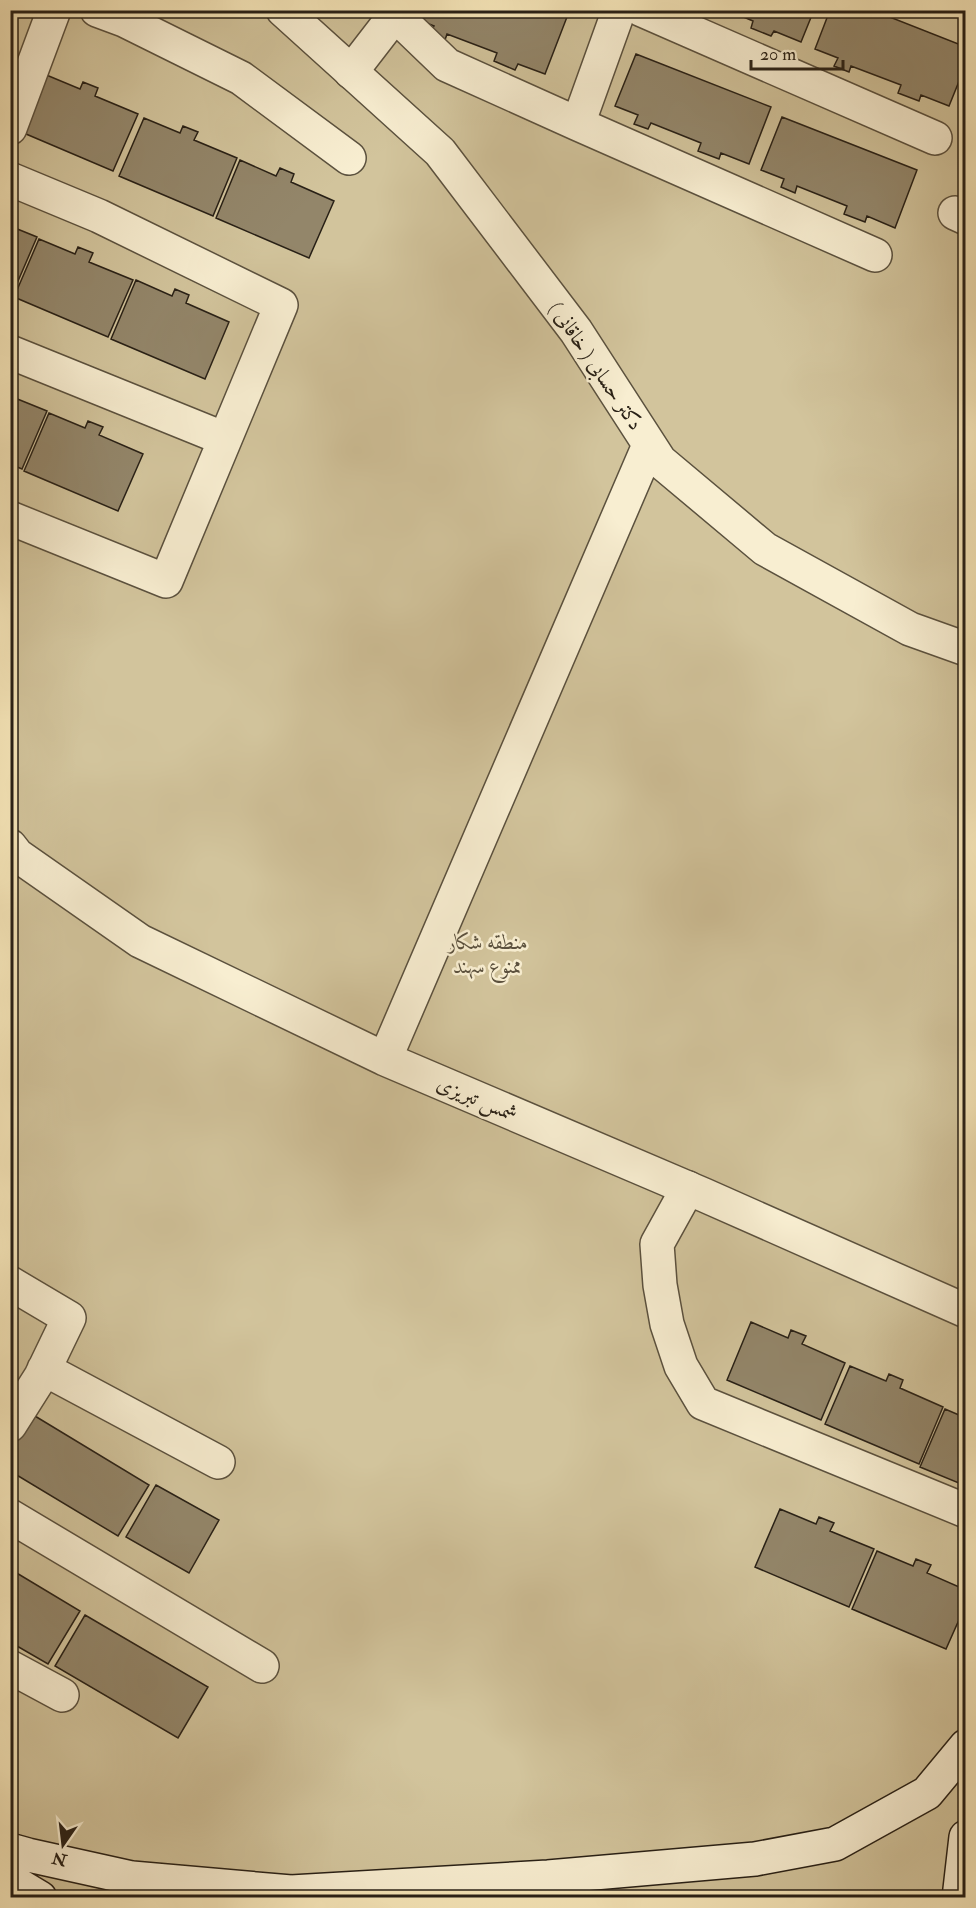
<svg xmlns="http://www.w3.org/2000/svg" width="976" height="1908" font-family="'IM FELL Double Pica',Amiri,serif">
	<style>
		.green { fill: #d2c49c; stroke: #7d7259; stroke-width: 1.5 }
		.building { fill: #93866a; stroke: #282016; stroke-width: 1.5 }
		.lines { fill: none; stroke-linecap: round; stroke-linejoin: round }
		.minor-casing { stroke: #5b513e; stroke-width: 36 }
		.tertiary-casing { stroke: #5b513e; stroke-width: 36 }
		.secondary-casing { stroke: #282016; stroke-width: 36 }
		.minor { stroke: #f8eed1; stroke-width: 33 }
		.tertiary { stroke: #f8eed1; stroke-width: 33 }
		.secondary { stroke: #f8eed1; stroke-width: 33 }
		.labels { text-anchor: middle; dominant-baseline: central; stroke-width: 5; stroke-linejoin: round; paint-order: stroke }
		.street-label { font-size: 21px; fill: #282016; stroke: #f8eed1 }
		.park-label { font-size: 21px; font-style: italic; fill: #5b513e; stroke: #f8eed1 }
	</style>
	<rect width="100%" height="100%" fill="#f5e5b8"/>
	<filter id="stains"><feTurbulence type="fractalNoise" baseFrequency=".00333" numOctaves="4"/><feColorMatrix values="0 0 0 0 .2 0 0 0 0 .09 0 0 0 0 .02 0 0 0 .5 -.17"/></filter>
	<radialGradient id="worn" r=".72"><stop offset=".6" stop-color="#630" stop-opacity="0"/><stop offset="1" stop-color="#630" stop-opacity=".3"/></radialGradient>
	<!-- green -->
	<path class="green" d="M11 11H965V1897L11 1898Z"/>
	<!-- building -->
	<path class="building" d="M413 10H550L567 17 545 74 518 64 515 70 494 61 497 53 447 34 445 40 430 34 434 26 411 17Z
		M727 10H814L801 42 774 31 771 36 751 28 753 21Z
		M830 10H872L966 47V64L949 106 921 95 919 101 898 93 901 85 851 66 849 72 834 66 838 58 815 49Z
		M636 54 771 107 749 164 721 153 719 159 698 151 701 143 651 123 648 129 634 124 638 115 615 106Z
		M44 74 80 89 83 82 98 88 95 96 138 114 113 171 19 131Z
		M782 117 917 170 895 228 867 216 865 222 844 214 847 206 797 186 795 193 781 187 784 179 761 170Z
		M144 118 180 133 183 126 198 132 194 140 237 158 213 216 119 176Z
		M240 160 276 176 280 168 294 174 291 182 334 201 309 258 216 218Z
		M10 226 37 237 12 295 10 294Z
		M39 239 75 254 78 247 93 253 89 262 133 280 108 337 14 297Z
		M136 280 172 296 175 289 189 295 186 303 229 322 205 379 111 339Z
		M10 396 47 411 22 469 10 464Z
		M49 413 85 428 88 421 103 427 99 435 143 454 118 511 24 471Z
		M751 1322 788 1338 791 1330 806 1336 802 1344 845 1363 821 1420 727 1380Z
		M850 1366 886 1381 889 1374 903 1380 900 1388 943 1407 919 1464 825 1424Z
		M945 1409 966 1418V1486L920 1467Z
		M25 1410 149 1485 118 1536 10 1471V1434Z
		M156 1485 219 1520 189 1573 126 1537Z
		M780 1509 816 1524 819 1517 834 1523 830 1531 874 1549 849 1607 755 1567Z
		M877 1551 913 1566 916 1559 931 1565 927 1573 966 1590V1604L946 1649 852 1609Z
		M10 1569 80 1611 48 1664 10 1642Z
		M85 1615 208 1687 178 1738 55 1666Z"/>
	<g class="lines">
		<defs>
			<path id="minor" d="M97 10 124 20 241 78 349 158
				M393 10 395 15 447 65 578 124 875 255
				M642 10 935 138
				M351 72 395 15
				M578 124 619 10
				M10 128 54 10
				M10 179 99 216 281 305 166 581 10 518
				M955 213 966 218
				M10 352 225 439
				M688 1188 657 1244 660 1285 667 1324 681 1366 703 1403 966 1511
				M10 1283 69 1318 41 1376 10 1425
				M44 1369 218 1462
				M10 1516 262 1666
				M10 1667 62 1695"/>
			<path id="tertiary" d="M283 10 440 152 576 331 660 461 765 549 910 629 966 649
				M10 846 17 855 140 941 385 1059 704 1195 966 1311
				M385 1059 649 445"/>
			<path id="secondary" d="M10 1850 28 1855 132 1878 291 1892 548 1877 755 1859 835 1844 927 1793 966 1746
				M10 1880 40 1898
				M959 1898 966 1837"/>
		</defs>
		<!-- minor casing -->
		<use href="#minor" class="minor-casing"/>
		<!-- tertiary casing -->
		<use href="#tertiary" class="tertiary-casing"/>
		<!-- secondary casing -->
		<use href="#secondary" class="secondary-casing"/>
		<!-- minor -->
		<use href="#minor" class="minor"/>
		<!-- tertiary -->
		<use href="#tertiary" class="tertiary"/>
		<!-- secondary -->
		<use href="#secondary" class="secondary"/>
	</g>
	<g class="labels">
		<!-- street labels -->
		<g class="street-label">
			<text transform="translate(596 366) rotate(56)">دکتر حسابی ( خاقانی )</text>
			<text transform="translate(477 1099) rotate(23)">شمس تبریزی</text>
		</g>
		<!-- park labels -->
		<g class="park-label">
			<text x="488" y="942">منطقه شکار<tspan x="488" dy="24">ممنوع سهند</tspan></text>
		</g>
	</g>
	<!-- margin -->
	<rect width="976" height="1908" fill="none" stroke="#f5e5b8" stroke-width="36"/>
	<rect x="12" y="12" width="952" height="1884" fill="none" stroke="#282016" stroke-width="3"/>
	<rect x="18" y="18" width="940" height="1872" fill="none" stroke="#282016" stroke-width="1.5"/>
	<!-- north arrow -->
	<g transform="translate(63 1845) rotate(194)" stroke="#f8eed1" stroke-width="4.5" paint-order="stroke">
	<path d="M0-4.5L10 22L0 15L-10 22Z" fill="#282016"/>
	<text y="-9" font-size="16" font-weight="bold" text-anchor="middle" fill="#282016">N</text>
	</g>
	<!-- scale -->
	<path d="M751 60v9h92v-9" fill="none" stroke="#282016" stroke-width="3"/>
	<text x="760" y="60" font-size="18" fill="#282016" stroke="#f8eed1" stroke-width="4.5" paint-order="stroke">20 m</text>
	<rect width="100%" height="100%" filter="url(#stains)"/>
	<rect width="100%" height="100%" fill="url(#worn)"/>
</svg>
